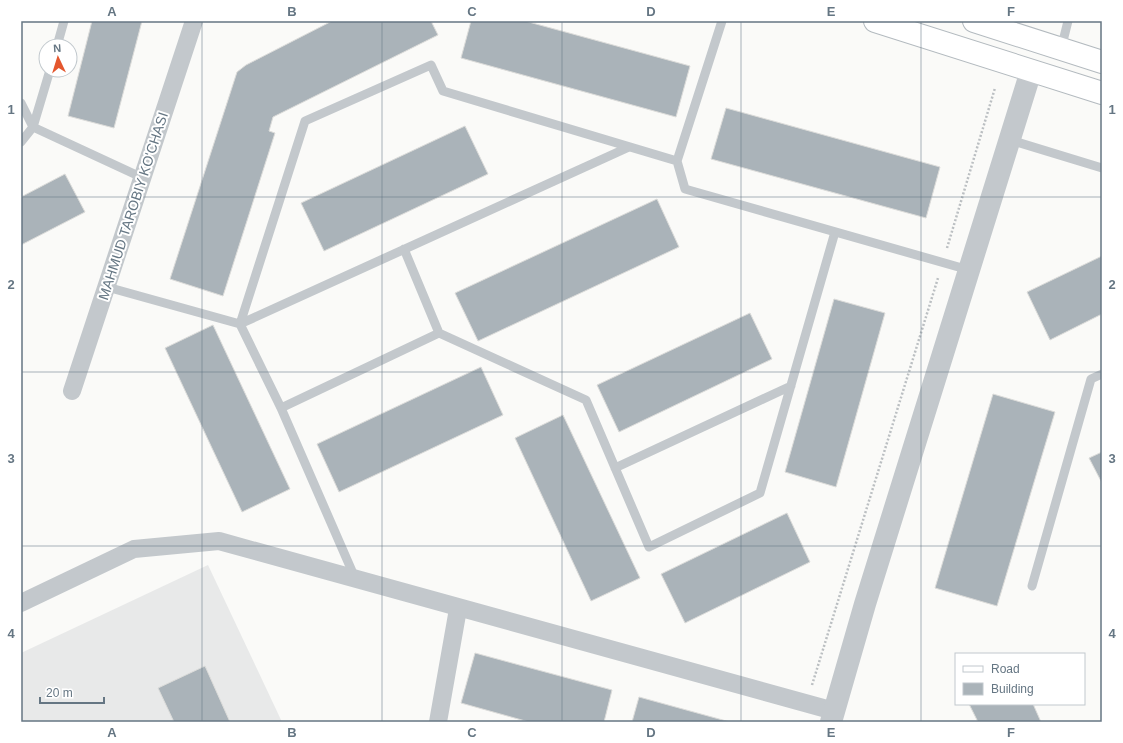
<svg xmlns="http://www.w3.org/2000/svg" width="1123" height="743" font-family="Helvetica,sans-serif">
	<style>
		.built { fill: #e8e9e9 }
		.building { fill: #aab3b9; stroke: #dcdcda }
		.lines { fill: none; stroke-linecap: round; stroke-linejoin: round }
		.secondary-casing { stroke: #b3babf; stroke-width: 24 }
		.path { stroke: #bbbfc2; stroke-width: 2.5; stroke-dasharray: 2 2; stroke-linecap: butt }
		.service { stroke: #c3c8cc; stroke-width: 9 }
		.minor { stroke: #c3c8cc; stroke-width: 18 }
		.tertiary { stroke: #c3c8cc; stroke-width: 22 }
		.secondary { stroke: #fff; stroke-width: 22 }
		.grid { fill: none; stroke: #657683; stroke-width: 1; stroke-opacity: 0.55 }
		.labels { text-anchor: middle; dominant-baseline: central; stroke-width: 4; stroke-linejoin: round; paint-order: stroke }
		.street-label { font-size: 14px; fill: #657683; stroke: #fff }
		.neatline { fill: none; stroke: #657683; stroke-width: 1.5 }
		.grid-label { font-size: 13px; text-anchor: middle; font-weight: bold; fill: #657683 }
	</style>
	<rect width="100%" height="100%" fill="#fafaf8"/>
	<!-- built -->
	<path class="built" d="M208 565 282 722H21V653Z"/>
	<!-- building -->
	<path class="building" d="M92 21H142L114 128 68 116Z
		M332 21H431L438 35 273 117 269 131 275 133 223 296 170 279 237 72 246 65Z
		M471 21H525L690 66 676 117 461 58Z
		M726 108 940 167 926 218 711 159Z
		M465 126 488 174 324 251 301 203Z
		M65 174 85 212 21 245V197Z
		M657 199 679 247 478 341 455 293Z
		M1102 256V314L1050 340 1027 292Z
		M834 299 885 313 836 487 785 472Z
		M750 313 772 359 619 432 597 385Z
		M213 325 290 489 242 512 165 348Z
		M481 367 503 415 339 492 317 444Z
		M993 394 1055 412 997 606 935 588Z
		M563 415 640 578 591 601 515 438Z
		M1102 452V483L1089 458Z
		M787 513 810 562 685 623 661 574Z
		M475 653 612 690 604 722H529L461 703Z
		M205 666 230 722H174L158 688Z
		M639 697 730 722H632Z
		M969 704H1033L1041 722H978Z"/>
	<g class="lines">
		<defs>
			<path id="secondary" d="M875 21 1102 93
				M974 21 1102 62"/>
		</defs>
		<!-- secondary casing -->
		<use href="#secondary" class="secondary-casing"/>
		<!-- path -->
		<path class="path" d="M947 248 995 88
			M812 685 938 278"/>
		<!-- service -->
		<path class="service" d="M57 46 64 21
			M1061 49 1068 21
			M21 103 33 127 143 178
			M1010 140 1102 168
			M21 142 33 127 50 70
			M677 161 722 21
			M404 249 439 333 586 400 649 547 760 493 835 232
			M107 287 240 324 629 147
			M281 408 439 333
			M615 468 791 386
			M355 578 281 408 240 324 305 121 431 65 443 91 677 161 685 189 969 270
			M1032 586 1091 379 1102 374"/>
		<!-- minor -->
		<path class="minor" d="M72 391 194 21
			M21 603 134 549 219 541 834 711
			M438 722 458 609"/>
		<!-- tertiary -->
		<path class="tertiary" d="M831 722 865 604 1031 71"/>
		<!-- secondary -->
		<use href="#secondary" class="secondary"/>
	</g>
	<!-- grid -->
	<path class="grid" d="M202 21V722M382 21V722M562 21V722M741 21V722M921 21V722M21 197H1102M21 372H1102M21 546H1102"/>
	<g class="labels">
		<!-- street labels -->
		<g class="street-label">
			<text transform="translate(133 206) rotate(-72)">MAHMUD TAROBIY KO'CHASI</text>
		</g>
	</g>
	<!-- border -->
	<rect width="1123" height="743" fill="none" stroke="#ffffff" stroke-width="44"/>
	<!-- legend -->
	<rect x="955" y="653" width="130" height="52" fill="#ffffff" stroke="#c1c8cd"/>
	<rect x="963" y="666" width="20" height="6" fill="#ffffff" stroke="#c1c8cd"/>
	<text x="991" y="673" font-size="12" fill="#657683">Road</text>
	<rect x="963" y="683" width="20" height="12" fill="#aab3b9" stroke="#c1c8cd"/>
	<text x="991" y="693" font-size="12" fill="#657683">Building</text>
	<!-- north arrow -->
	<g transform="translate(58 58) rotate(356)"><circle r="19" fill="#ffffff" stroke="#c1c8cd"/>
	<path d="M0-3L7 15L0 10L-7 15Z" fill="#e4572e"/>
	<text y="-6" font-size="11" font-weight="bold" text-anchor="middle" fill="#657683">N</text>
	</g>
	<!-- scale -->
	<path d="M40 697v6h64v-6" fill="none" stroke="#657683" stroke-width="2"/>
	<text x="46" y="697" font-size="12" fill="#657683" stroke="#ffffff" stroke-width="3" paint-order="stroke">20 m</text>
	<rect x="22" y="22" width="1079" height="699" class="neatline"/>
	<g class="grid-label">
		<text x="112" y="16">A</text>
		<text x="292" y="16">B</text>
		<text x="472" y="16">C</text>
		<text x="651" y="16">D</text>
		<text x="831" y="16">E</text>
		<text x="1011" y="16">F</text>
		<text x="11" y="114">1</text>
		<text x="1112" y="114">1</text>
		<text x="11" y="289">2</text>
		<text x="1112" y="289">2</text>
		<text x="11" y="463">3</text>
		<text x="1112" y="463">3</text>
		<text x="11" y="638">4</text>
		<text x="1112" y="638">4</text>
		<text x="112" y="737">A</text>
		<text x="292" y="737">B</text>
		<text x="472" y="737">C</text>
		<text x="651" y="737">D</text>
		<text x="831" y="737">E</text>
		<text x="1011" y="737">F</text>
	</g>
</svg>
